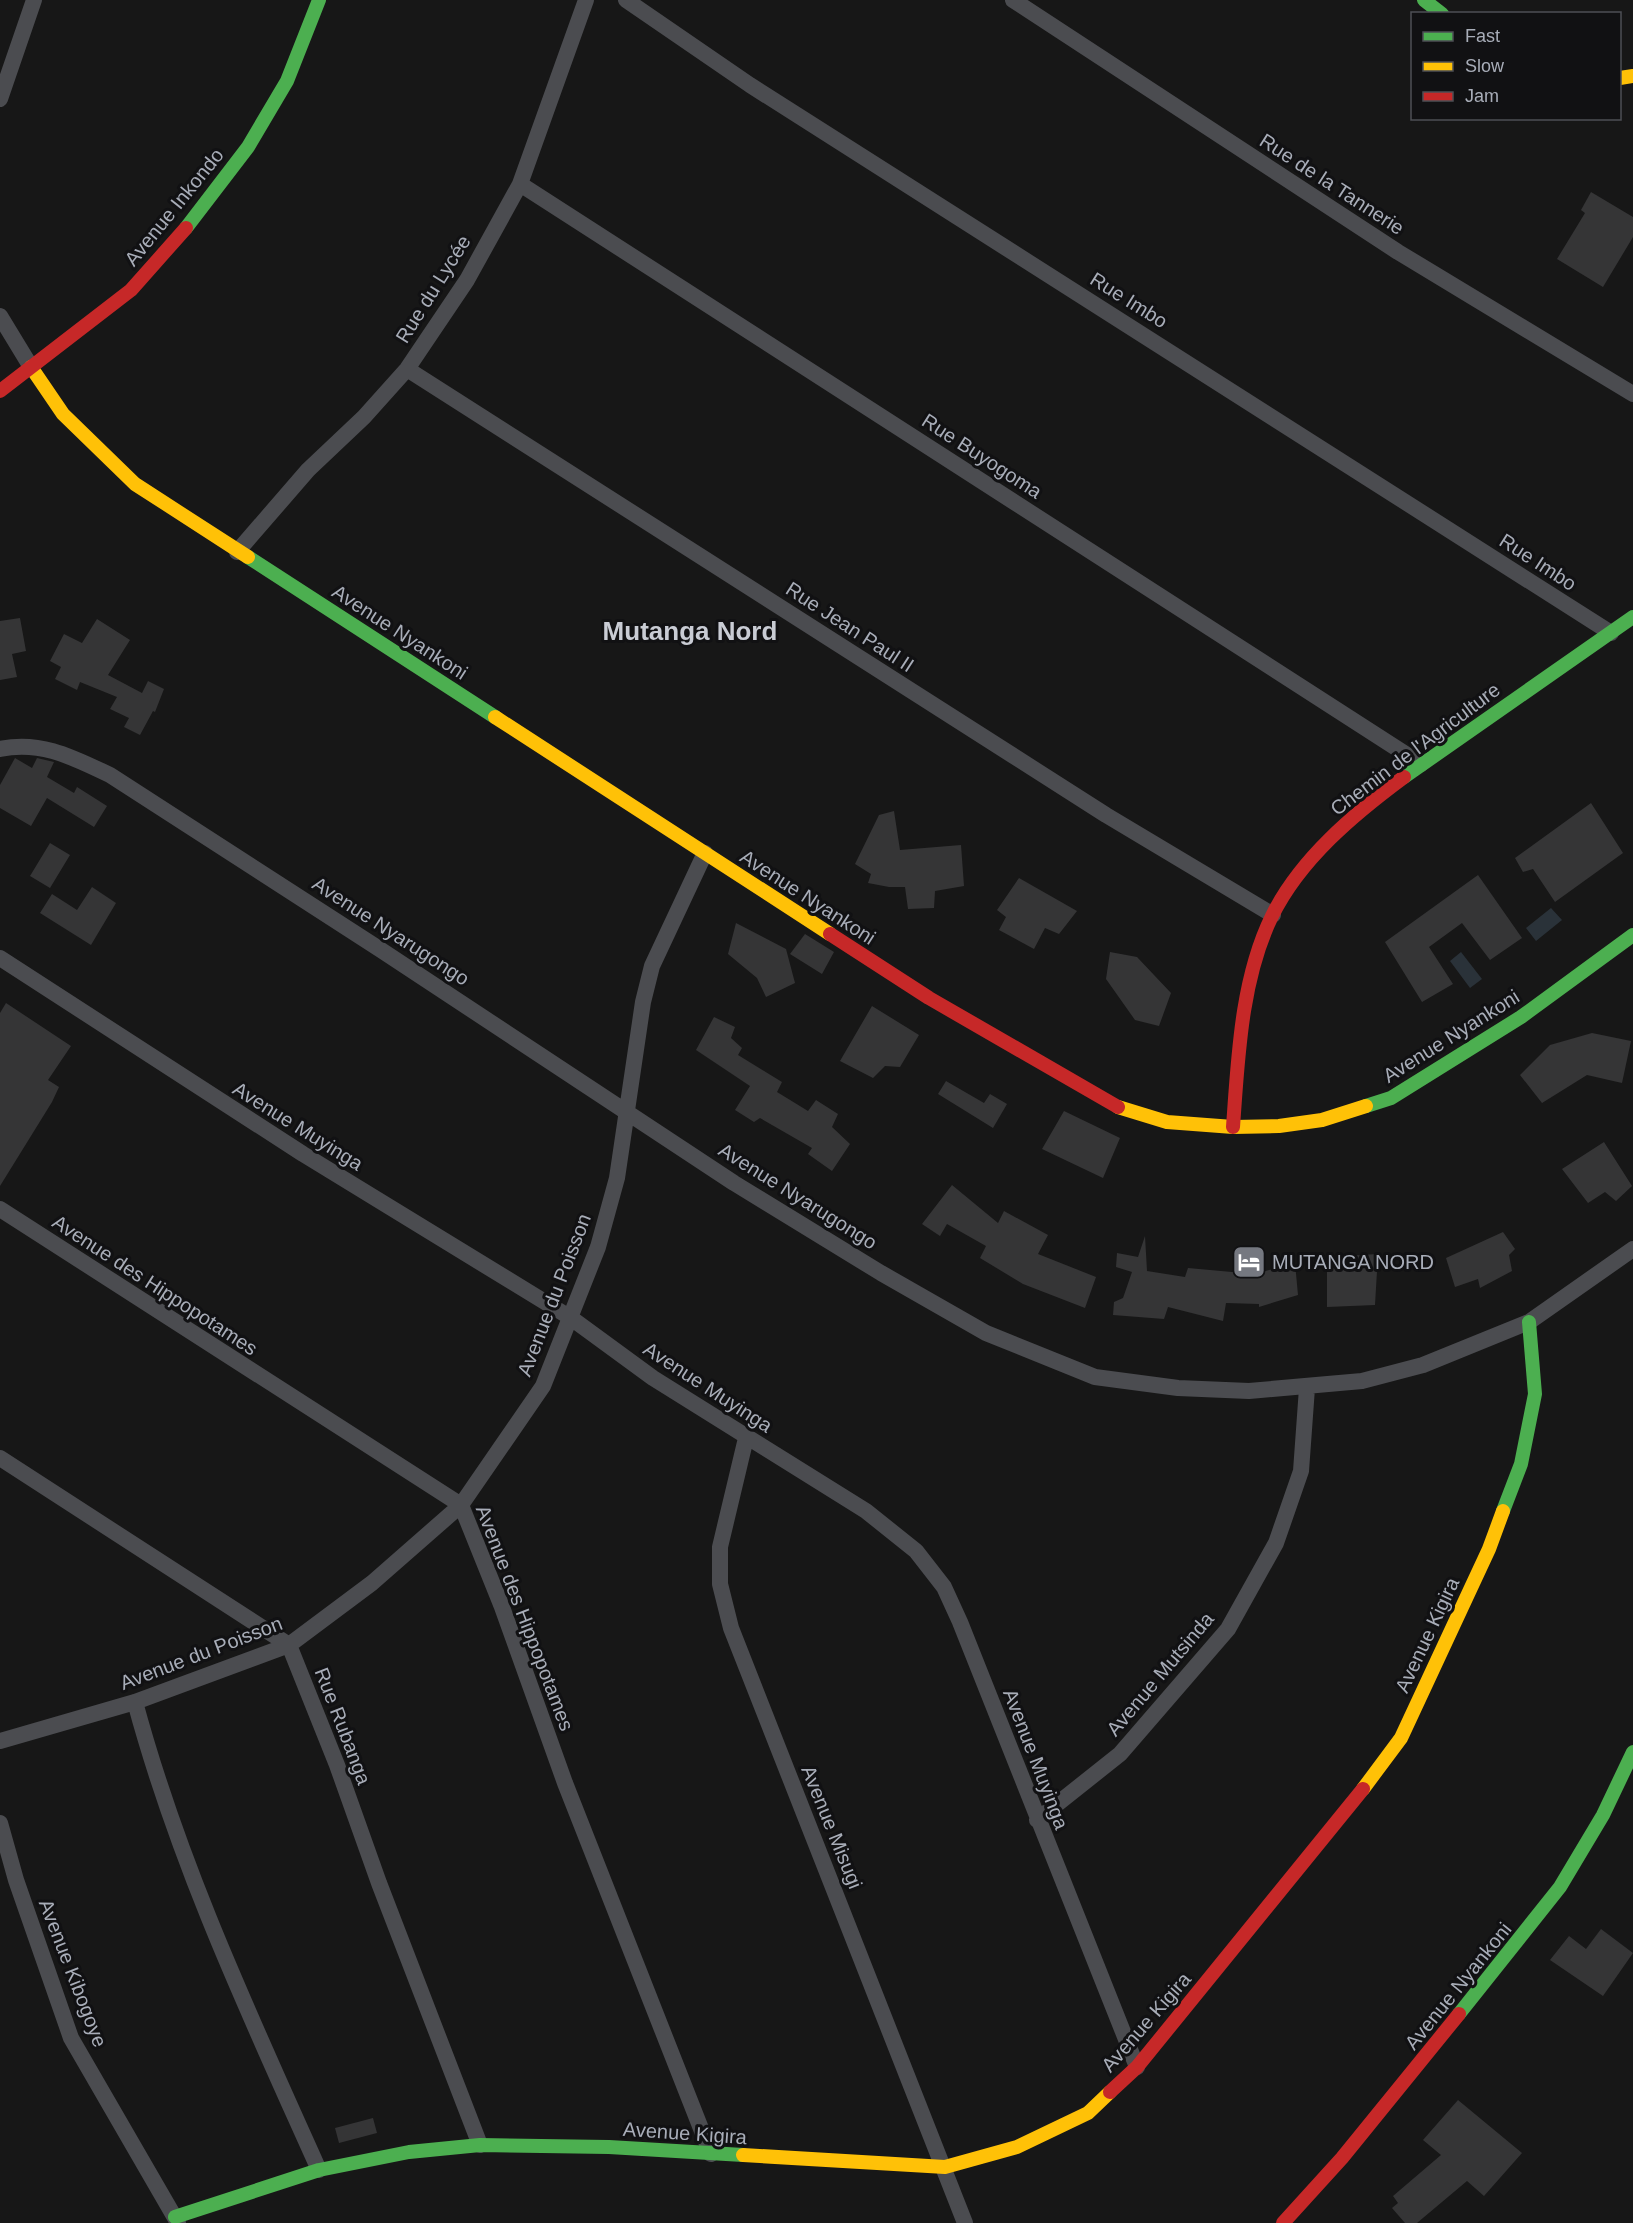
<svg xmlns="http://www.w3.org/2000/svg" width="1633" height="2223" font-family="Helvetica,sans-serif">
	<style>
		.water { fill: #2a3239 }
		.building { fill: #353536 }
		.lines { fill: none; stroke-linecap: round; stroke-linejoin: round }
		.street { stroke: #4b4c50; stroke-width: 16 }
		.fast { stroke: #4caf50; stroke-width: 14 }
		.slow { stroke: #ffc107; stroke-width: 14 }
		.jam { stroke: #c62828; stroke-width: 14 }
		.labels { text-anchor: middle; dominant-baseline: central; stroke-width: 6; stroke-linejoin: round; paint-order: stroke }
		.street-label { font-size: 20px; fill: #a8adb8; stroke: #111113 }
		.poi-label { font-size: 20px; fill: #a8adb8; stroke: #111113; text-anchor: start }
		.district-label { font-size: 26px; font-weight: bold; fill: #c9ccd4; stroke: #111113 }
	</style>
	<rect width="100%" height="100%" fill="#171717"/>
	<!-- water -->
	<path class="water" d="M1551 908 1562 920 1536 941 1526 928Z
		M1461 952 1482 979 1470 988 1450 961Z"/>
	<!-- building -->
	<path class="building" d="M1591 192 1633 217V237L1603 287 1557 259 1585 213 1581 210Z
		M20 618 26 651 12 654 17 677 0 680V621Z
		M97 619 130 640 108 675 142 693 148 681 164 689 155 712 153 711 140 735 124 727 129 718 110 709 117 697 80 682 77 690 55 679 61 667 50 661 64 634 82 643Z
		M15 758 32 768 37 758 54 762 47 777 74 793 77 787 107 806 94 827 47 798 31 826 0 808V785Z
		M1591 803 1623 853 1555 902 1533 869 1523 872 1515 858Z
		M894 811 900 850 961 845 964 886 935 891 934 908 908 909 905 887H889L868 883 871 874 855 864 879 815Z
		M50 843 70 855 50 888 30 876Z
		M1478 875 1522 938 1490 960 1462 923 1429 947 1453 984 1422 1002 1385 942Z
		M1019 878 1077 911 1059 934 1045 928 1034 949 999 930 1006 917 997 910Z
		M92 887 116 903 91 945 40 913 52 894 77 910Z
		M736 923 786 949 795 983 766 997 757 978 728 954Z
		M805 934 834 952 822 974 790 954Z
		M1110 952 1137 957 1171 993 1159 1026 1135 1020 1106 979Z
		M6 1003 71 1046 48 1080 59 1087 52 1102 0 1186V1013Z
		M872 1006 919 1035 900 1067 885 1066 873 1078 840 1061Z
		M714 1017 735 1027 731 1038 742 1048 738 1055 782 1082 777 1092 808 1111 816 1100 838 1114 832 1127 850 1144 832 1171 808 1154 812 1148 760 1118 754 1122 735 1110 750 1086 696 1050Z
		M1592 1033 1631 1041 1622 1083 1587 1075 1542 1103 1520 1075 1550 1045Z
		M946 1081 984 1103 990 1094 1007 1104 993 1128 938 1094Z
		M1064 1111 1120 1138 1103 1178 1042 1149Z
		M1604 1142 1632 1186 1616 1201 1605 1192 1588 1203 1562 1169Z
		M952 1185 998 1223 1004 1211 1048 1235 1038 1254 1096 1277 1085 1308 1023 1284 980 1258 986 1246 947 1224 940 1236 922 1224Z
		M1503 1232 1515 1249 1509 1255 1512 1271 1480 1288 1478 1279 1455 1287 1446 1258Z
		M1145 1236 1147 1271 1185 1277 1188 1268 1254 1274 1295 1263 1298 1295 1259 1307V1304L1226 1303 1223 1321 1168 1307 1164 1319 1113 1315 1114 1302 1123 1298 1132 1272 1116 1267 1117 1253 1138 1257Z
		M1378 1254 1375 1305 1327 1307V1257Z
		M1601 1929 1633 1953 1603 1996 1550 1960 1569 1936 1586 1949Z
		M1458 2100 1522 2153 1484 2196 1467 2181 1417 2223H1405L1392 2208 1398 2203 1393 2196 1441 2155 1423 2140Z
		M373 2118 377 2133 339 2143 335 2128Z"/>
	<g class="lines">
		<!-- street -->
		<path class="street" d="M626 0 750 85 1611 633
			M1013 0 1398 252 1633 394
			M0 99 34 0
			M520 184 1421 764
			M0 316 31 367
			M407 369 1106 815 1273 915
			M237 552 308 470 364 417 407 369 467 280 520 184 586 0
			M0 749C41 740 74 758 110 775L381 950 734 1183 881 1273 986 1333 1095 1377 1178 1388 1249 1391 1362 1381 1423 1365 1529 1322 1633 1249
			M0 958 303 1154 571 1318 653 1378 866 1511 916 1551 944 1587 960 1622 1137 2067
			M0 1209 461 1505 502 1607 565 1783 711 2154
			M746 1438 720 1547V1584L731 1628 965 2223
			M0 1458 289 1645 337 1765 379 1883 480 2145
			M135 1702C179 1865 250 2016 319 2170
			M0 1741 135 1702 289 1645 372 1583 461 1505 543 1386 598 1247 617 1178 643 1002 652 966 705 853
			M1037 1820 1120 1754 1228 1629 1276 1543 1301 1471 1307 1388
			M0 1823 16 1880 71 2038 178 2223"/>
		<!-- fast -->
		<path class="fast" d="M1424 0 1442 14
			M186 228 248 147 287 81 319 0
			M248 557 495 717
			M1404 777 1633 617
			M1366 1106 1391 1098 1521 1017 1633 935
			M1503 1511 1521 1464 1535 1394 1529 1322
			M1459 2014 1560 1887 1603 1815 1633 1752
			M175 2217 319 2170 409 2152 480 2145 609 2147 743 2155"/>
		<!-- slow -->
		<path class="slow" d="M1620 78 1633 76
			M31 367 63 414 135 484 248 557
			M495 717 830 934
			M1118 1107 1167 1122 1233 1127 1279 1126 1322 1120 1366 1106
			M1363 1789 1401 1738 1489 1549 1503 1511
			M743 2155 945 2167 1017 2147 1088 2113 1110 2092"/>
		<!-- jam -->
		<path class="jam" d="M0 391 131 290 186 228
			M830 934 929 998 1118 1107
			M1233 1127C1238 1058 1241 979 1272 916 1300 859 1354 814 1404 777
			M1110 2092 1137 2067 1363 1789
			M1283 2223 1342 2158 1459 2014"/>
	</g>
	<!-- icons -->
	<defs>
		<symbol id="hotel-square" viewBox="-11 -11 22 22"><rect x="-9" y="-9" width="18" height="18" rx="4" fill="#757880" stroke="#111113"/><path d="M-6-4.5h1.5V1H6V5H4.5V3h-9V5H-6ZM-4 0a1.8 1.8 0 1 1 3.6 0ZM.5 0V-2.5h3Q6-2.5 6 0Z" fill="#fff"/></symbol>
	</defs>
	<g fill-rule="evenodd">
		<use href="#hotel-square" x="1230" y="1243" width="38" height="38"/>
	</g>
	<g class="labels">
		<!-- street labels -->
		<g class="street-label">
			<text transform="translate(1332 184) rotate(33)">Rue de la Tannerie</text>
			<text transform="translate(174 207) rotate(-51)">Avenue Inkondo</text>
			<text transform="translate(433 289) rotate(-58)">Rue du Lycée</text>
			<text transform="translate(1129 300) rotate(32)">Rue Imbo</text>
			<text transform="translate(982 456) rotate(33)">Rue Buyogoma</text>
			<text transform="translate(1538 562) rotate(33)">Rue Imbo</text>
			<text transform="translate(850 627) rotate(33)">Rue Jean Paul II</text>
			<text transform="translate(400 632) rotate(33)">Avenue Nyankoni</text>
			<text transform="translate(1415 749) rotate(-37)">Chemin de l'Agriculture</text>
			<text transform="translate(808 897) rotate(33)">Avenue Nyankoni</text>
			<text transform="translate(391 931) rotate(33)">Avenue Nyarugongo</text>
			<text transform="translate(1451 1036) rotate(-32)">Avenue Nyankoni</text>
			<text transform="translate(298 1126) rotate(32)">Avenue Muyinga</text>
			<text transform="translate(798 1196) rotate(32)">Avenue Nyarugongo</text>
			<text transform="translate(155 1285) rotate(33)">Avenue des Hippopotames</text>
			<text transform="translate(554 1295) rotate(-69)">Avenue du Poisson</text>
			<text transform="translate(708 1387) rotate(33)">Avenue Muyinga</text>
			<text transform="translate(525 1618) rotate(69)">Avenue des Hippopotames</text>
			<text transform="translate(1427 1635) rotate(-65)">Avenue Kigira</text>
			<text transform="translate(201 1653) rotate(-21)">Avenue du Poisson</text>
			<text transform="translate(1160 1674) rotate(-50)">Avenue Mutsinda</text>
			<text transform="translate(343 1726) rotate(69)">Rue Rubanga</text>
			<text transform="translate(1036 1759) rotate(69)">Avenue Muyinga</text>
			<text transform="translate(832 1827) rotate(68)">Avenue Misugi</text>
			<text transform="translate(73 1973) rotate(69)">Avenue Kibogoye</text>
			<text transform="translate(1458 1986) rotate(-51)">Avenue Nyankoni</text>
			<text transform="translate(1146 2022) rotate(-49)">Avenue Kigira</text>
			<text transform="translate(685 2133) rotate(4)">Avenue Kigira</text>
		</g>
		<!-- poi labels -->
		<g class="poi-label">
			<text x="1272" y="1262">MUTANGA NORD</text>
		</g>
		<!-- district labels -->
		<g class="district-label">
			<text x="690" y="631">Mutanga Nord</text>
		</g>
	</g>
	<!-- legend -->
	<rect x="1411" y="12" width="210" height="108" fill="#111113" stroke="#4d4f55" stroke-width="1.5"/>
	<rect x="1423" y="32" width="30" height="9" fill="#4caf50" stroke="#4d4f55" stroke-width="1.5"/>
	<text x="1465" y="42" font-size="18" fill="#a8adb8">Fast</text>
	<rect x="1423" y="62" width="30" height="9" fill="#ffc107" stroke="#4d4f55" stroke-width="1.5"/>
	<text x="1465" y="72" font-size="18" fill="#a8adb8">Slow</text>
	<rect x="1423" y="92" width="30" height="9" fill="#c62828" stroke="#4d4f55" stroke-width="1.5"/>
	<text x="1465" y="102" font-size="18" fill="#a8adb8">Jam</text>
</svg>
